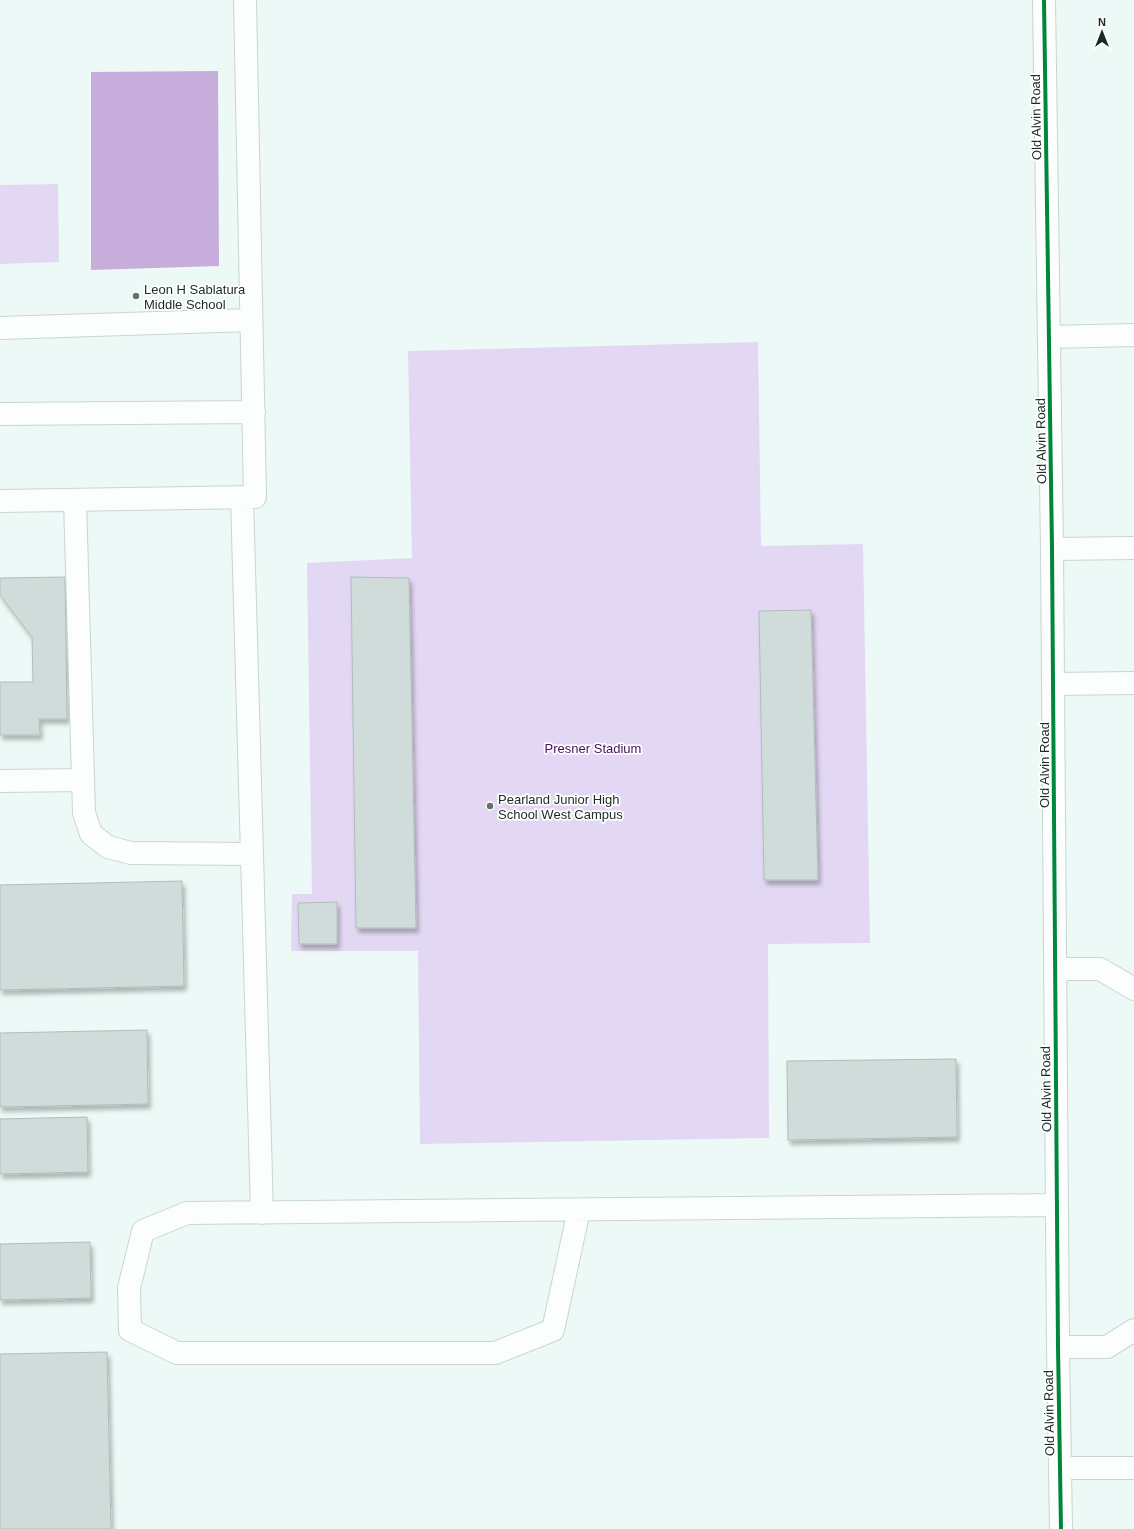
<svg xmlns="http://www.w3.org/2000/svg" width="1134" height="1529" font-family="Arial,sans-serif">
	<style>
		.green { fill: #e3d8f3 }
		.water { fill: #c6addb }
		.building { fill: #cfdcd9; stroke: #b0bdbb; filter: url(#shadow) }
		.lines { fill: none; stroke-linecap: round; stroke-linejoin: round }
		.minor-casing { stroke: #c7d6d2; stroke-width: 24 }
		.minor { stroke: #fcfefe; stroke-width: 22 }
		.cycleway-casing { stroke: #fff; stroke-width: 6 }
		.cycleway { stroke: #00873e; stroke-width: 4 }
		.poi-dot { fill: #64726f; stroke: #fff; stroke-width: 1.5 }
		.labels { text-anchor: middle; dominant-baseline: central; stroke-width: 3.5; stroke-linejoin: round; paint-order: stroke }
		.street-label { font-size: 13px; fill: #1a2a27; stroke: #fff }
		.poi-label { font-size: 13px; fill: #1a2a27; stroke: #fff; text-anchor: start }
		.park-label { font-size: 13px; fill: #460f5f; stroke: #fff }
	</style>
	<defs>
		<filter id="shadow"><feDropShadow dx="2.5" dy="4.5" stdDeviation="2" flood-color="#0004"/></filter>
	</defs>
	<rect width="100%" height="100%" fill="#ecf9f6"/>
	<!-- green -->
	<path class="green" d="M58 184 59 262 0 264V185Z
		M758 342 761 546 863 544 870 943 768 944 769 1138 420 1144 418 951H291L292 894H312L307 563 412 558 408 351Z"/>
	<!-- water -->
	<path class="water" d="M218 71 219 266 91 270V72Z"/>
	<!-- building -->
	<path class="building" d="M65 577 67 719H39L40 735H0V682H33L32 637 0 595V578Z
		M351 577 409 578 416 928H356Z
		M811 610 818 880H764L759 611Z
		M182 881 184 986 0 990V885Z
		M337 902V944H299L298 903Z
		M147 1030 148 1104 0 1107V1033Z
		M956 1059 957 1137 788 1140 787 1061Z
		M87 1117 88 1172 0 1174V1119Z
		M90 1242 91 1298 0 1300V1244Z
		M107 1352 111 1529H0V1354Z"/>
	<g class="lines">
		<defs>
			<path id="minor" d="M1044 0 1052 549 1058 1347 1061 1529
				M0 328 251 320
				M1049 337 1134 335
				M0 414 254 412
				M242 497 262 1213
				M75 500 84 813 91 834 108 847 131 853 252 854
				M0 501 255 497 245 0
				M1052 549 1134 548
				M1054 684 1134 683
				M0 781 83 780
				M1055 969H1100L1134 989
				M579 1210 553 1330 495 1353H177L130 1330 129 1288 143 1231 187 1213 1057 1205
				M1058 1347H1107L1134 1330
				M1060 1468H1134"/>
		</defs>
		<!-- minor casing -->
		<use href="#minor" class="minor-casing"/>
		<!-- minor -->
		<use href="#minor" class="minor"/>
		<defs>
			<path id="cycleway" d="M1044 0 1052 549 1058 1347 1061 1529"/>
		</defs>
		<!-- cycleway casing -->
		<use href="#cycleway" class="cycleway-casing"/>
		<!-- cycleway -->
		<use href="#cycleway" class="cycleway"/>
	</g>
	<!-- markers -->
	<g class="poi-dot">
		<circle cx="136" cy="296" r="4"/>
		<circle cx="490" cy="806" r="4"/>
	</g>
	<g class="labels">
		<!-- street labels -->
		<g class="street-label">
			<text transform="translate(1036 117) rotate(-91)">Old Alvin Road</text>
			<text transform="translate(1041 441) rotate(-91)">Old Alvin Road</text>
			<text transform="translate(1044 765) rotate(-90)">Old Alvin Road</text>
			<text transform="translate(1046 1089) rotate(-91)">Old Alvin Road</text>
			<text transform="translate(1049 1413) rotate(-91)">Old Alvin Road</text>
		</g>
		<!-- poi labels -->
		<g class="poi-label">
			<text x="144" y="289">Leon H Sablatura<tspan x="144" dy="15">Middle School</tspan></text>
			<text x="498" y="799">Pearland Junior High<tspan x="498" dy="15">School West Campus</tspan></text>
		</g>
		<!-- park labels -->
		<g class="park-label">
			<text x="593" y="748">Presner Stadium</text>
		</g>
	</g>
	<!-- north arrow -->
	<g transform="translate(1102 32)" stroke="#ffffff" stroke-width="3" paint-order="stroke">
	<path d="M0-3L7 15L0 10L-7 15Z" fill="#1a2a27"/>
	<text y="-6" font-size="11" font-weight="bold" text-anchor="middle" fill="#1a2a27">N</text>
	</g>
</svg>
